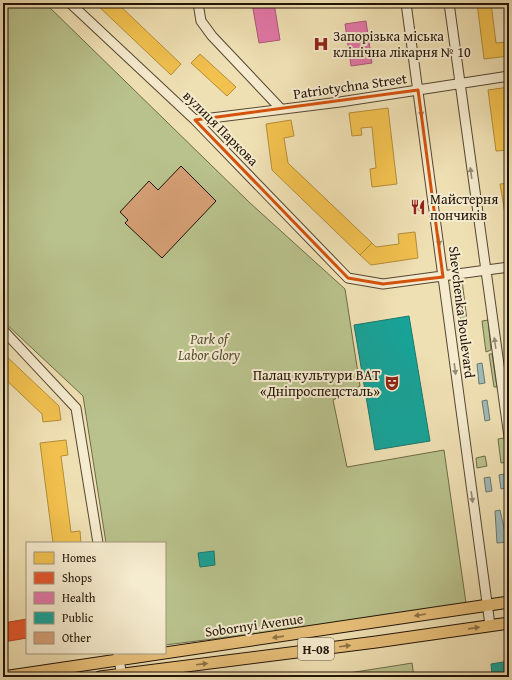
<svg xmlns="http://www.w3.org/2000/svg" width="512" height="680" font-family="'Gentium Book Plus',serif">
	<style>
		.green { fill: #b9c28c; stroke: #6d6a4a }
		.water { fill: #9fbab8; stroke: #6d7771 }
		.homes { fill: #f2c14e; stroke: #b38d39 }
		.shops { fill: #e4572e; stroke: #aa4322 }
		.health { fill: #e377a8; stroke: #a95978 }
		.public { fill: #17a398; stroke: #1a786c }
		.building { fill: #d49e74; stroke: #211307 }
		.lines { fill: none; stroke-linecap: round; stroke-linejoin: round }
		.minor-casing { stroke: #544632; stroke-width: 11 }
		.major-casing { stroke: #211307; stroke-width: 13 }
		.minor { stroke: #f5ebce; stroke-width: 9 }
		.major { stroke: #e8c07a; stroke-width: 11 }
		.oneway { fill: #968a74 }
		.oneway2 { fill: #8e7246 }
		.marked { fill: none; stroke: #d4520c; stroke-width: 3; stroke-linejoin: round }
		.labels { text-anchor: middle; dominant-baseline: central; stroke-width: 4; stroke-linejoin: round; paint-order: stroke }
		.shield { fill: #f5ebce; stroke: #615443; stroke-width: 1 }
		.shield-label { font-size: 13px; font-weight: bold; fill: #211307 }
		.poi-label { font-size: 14px; fill: #211307; stroke: #f5ebce; text-anchor: start }
		.street-label { font-size: 14px; fill: #211307; stroke: #f5ebce }
		.park-label { font-size: 14px; font-style: italic; fill: #565036; stroke: #f5ebce }
	</style>
	<rect width="100%" height="100%" fill="#efe0b3"/>
	<filter id="stains"><feTurbulence type="fractalNoise" baseFrequency=".005" numOctaves="4"/><feColorMatrix values="0 0 0 0 .2 0 0 0 0 .09 0 0 0 0 .02 0 0 0 .5 -.17"/></filter>
	<radialGradient id="worn" r=".72"><stop offset=".6" stop-color="#630" stop-opacity="0"/><stop offset="1" stop-color="#630" stop-opacity=".3"/></radialGradient>
	<!-- green -->
	<path class="green" d="M3 3H45L250 203 345 289 360 386 333 400 347 467 444 450 466 603 349 622 165 645V543H106L83 396 3 321Z
		M462 280 467 320 462 321 458 315 454 282Z
		M488 320 491 350 486 352 482 321Z
		M489 354H492L497 387H494Z
		M504 438 508 462 501 463 498 439Z
		M485 456 487 466 477 468 476 458Z
		M412 663 414 677H323L400 665Z"/>
	<!-- water -->
	<path class="water" d="M482 363 485 383 479 384 477 364Z
		M487 400 490 420 485 421 482 401Z
		M504 474 506 488 501 489 499 475Z
		M490 477 492 491 486 492 484 478Z
		M500 510 507 542 497 543 495 511Z"/>
	<!-- homes -->
	<path class="homes" d="M95 3H117L181 64 171 75Z
		M477 3H491L496 43 509 42V56L484 59Z
		M200 54 236 87 227 96 191 63Z
		M509 87V105H507L509 150 496 151 488 90Z
		M388 108 397 184 372 187 370 169 376 168 372 127 361 128 362 135 352 136 349 113Z
		M291 120 294 136 284 138 288 163 372 243 360 255 272 170 266 124Z
		M509 183V237L500 184Z
		M415 232 418 258 371 265 360 255 372 243 376 247 399 244 398 234Z
		M509 287V309L506 288Z
		M3 355H5L59 406 61 420 43 422 42 414 3 377Z
		M66 440 68 455 61 456 71 532 80 531 81 543H53L40 443Z"/>
	<!-- shops -->
	<path class="shops" d="M420 203 421 210H417L416 204Z
		M27 619V638L3 642V623Z"/>
	<!-- health -->
	<path class="health" d="M252 3H274L280 40 259 43Z
		M366 21 372 63 351 66 345 24Z"/>
	<!-- public -->
	<path class="public" d="M409 316 430 441 375 450 354 325Z
		M214 551 215 565 200 567 198 553Z
		M509 661V677H479L492 675 491 664Z"/>
	<!-- building -->
	<path class="building" d="M181 166 216 201 162 258 125 223 128 220 120 212 149 181 158 190Z"/>
	<g class="lines">
		<defs>
			<path id="minor" d="M70 3 195 120 348 278 383 284 509 267
				M198 3 201 21 212 36 281 109
				M406 3 490 625
				M449 3 509 437
				M195 120 340 102 509 76
				M3 330 76 408 98 543
				M118 653 122 677"/>
			<path id="major" d="M3 677 509 602
				M100 677 376 642 509 623"/>
		</defs>
		<!-- minor casing -->
		<use href="#minor" class="minor-casing"/>
		<!-- major casing -->
		<use href="#major" class="major-casing"/>
		<!-- minor -->
		<use href="#minor" class="minor"/>
		<!-- major -->
		<use href="#major" class="major"/>
	</g>
	<!-- one-way arrows -->
	<defs><path id="oneway-solid" d="M-6-.8H1V-3.2L6.5 0L1 3.2V.8H-6Z"/></defs>
	<g class="oneway">
		<use href="#oneway-solid" transform="translate(421 111) rotate(82)"/>
		<use href="#oneway-solid" transform="translate(471 173) rotate(-98)"/>
		<use href="#oneway-solid" transform="translate(439 240) rotate(83)"/>
		<use href="#oneway-solid" transform="translate(495 343) rotate(-98)"/>
		<use href="#oneway-solid" transform="translate(455 369) rotate(82)"/>
		<use href="#oneway-solid" transform="translate(472 497) rotate(82)"/>
	</g>
	<g class="oneway2">
		<use href="#oneway-solid" transform="translate(420 615) rotate(171)"/>
		<use href="#oneway-solid" transform="translate(474 628) rotate(-8)"/>
		<use href="#oneway-solid" transform="translate(278 637) rotate(172)"/>
		<use href="#oneway-solid" transform="translate(345 646) rotate(-7)"/>
		<use href="#oneway-solid" transform="translate(202 664) rotate(-7)"/>
	</g>
	<!-- marked area -->
	<path class="marked" d="M418 90 443 277 383 284 348 278 195 120Z"/>
	<!-- icons -->
	<defs>
		<symbol id="hospital-bare" viewBox="-9 -9 18 18"><path d="M-5-5h3v3.5h4V-5h3V5h-3V1.5h-4V5h-3Z" fill="#8f2418" stroke="#f5ebce" stroke-width="2.5" paint-order="stroke"/></symbol>
		<symbol id="restaurant-bare" viewBox="-9 -9 18 18"><path d="M-5-6h1v4h1v-4h1v4h1v-4h1v5L-1.5 .5V6h-2V.5L-5-1ZM5-6V6H3V1.5H1.5Q1.5-4 5-6Z" fill="#8f2418" stroke="#f5ebce" stroke-width="2.5" paint-order="stroke"/></symbol>
		<symbol id="theatre-bare" viewBox="-9 -9 18 18"><path d="M-5-5.5Q0-4 5-5.5V0Q5 5 0 6Q-5 5-5 0ZM-3.3-2.5H-1v1.5H-3.3ZM1-2.5H3.3v1.5H1ZM-2.8 1Q0 5.5 2.8 1Z" fill="#8f2418" stroke="#f5ebce" stroke-width="2.5" paint-order="stroke"/></symbol>
	</defs>
	<g fill-rule="evenodd">
		<use href="#hospital-bare" x="310" y="33" width="22" height="22"/>
		<use href="#restaurant-bare" x="407" y="196" width="22" height="22"/>
		<use href="#theatre-bare" x="381" y="372" width="22" height="22"/>
	</g>
	<g class="labels">
		<!-- shield labels -->
		<rect class="shield" x="298" y="638" width="36" height="22" rx="3"/>
		<g class="shield-label">
			<text x="316" y="649">Н-08</text>
		</g>
		<!-- poi labels -->
		<g class="poi-label">
			<text x="333" y="36">Запорізька міська<tspan x="333" dy="16">клінічна лікарня № 10</tspan></text>
			<text x="430" y="199">Майстерня<tspan x="430" dy="16">пончиків</tspan></text>
			<text x="380" y="375" text-anchor="end">Палац культури ВАТ<tspan x="380" dy="16">«Дніпроспецсталь»</tspan></text>
		</g>
		<!-- street labels -->
		<g class="street-label">
			<text transform="translate(350 86) rotate(-8)">Patriotychna Street</text>
			<text transform="translate(221 128) rotate(45)">вулиця Паркова</text>
			<text transform="translate(462 312) rotate(83)">Shevchenka Boulevard</text>
			<text transform="translate(254 625) rotate(-8)">Sobornyi Avenue</text>
		</g>
		<!-- park labels -->
		<g class="park-label">
			<text x="209" y="339">Park of<tspan x="209" dy="16">Labor Glory</tspan></text>
		</g>
	</g>
	<!-- margin -->
	<rect width="512" height="680" fill="none" stroke="#efe0b3" stroke-width="16"/>
	<rect x="4" y="4" width="504" height="672" fill="none" stroke="#211307" stroke-width="2"/>
	<rect x="8" y="8" width="496" height="664" fill="none" stroke="#211307"/>
	<!-- legend -->
	<rect x="26" y="542" width="140" height="112" fill="#f5ebce" stroke="#a0957e"/>
	<rect x="34" y="552" width="20" height="12" fill="#f2c14e" stroke="#a0957e"/>
	<text x="62" y="562" font-size="12" fill="#211307">Homes</text>
	<rect x="34" y="572" width="20" height="12" fill="#e4572e" stroke="#a0957e"/>
	<text x="62" y="582" font-size="12" fill="#211307">Shops</text>
	<rect x="34" y="592" width="20" height="12" fill="#e377a8" stroke="#a0957e"/>
	<text x="62" y="602" font-size="12" fill="#211307">Health</text>
	<rect x="34" y="612" width="20" height="12" fill="#17a398" stroke="#a0957e"/>
	<text x="62" y="622" font-size="12" fill="#211307">Public</text>
	<rect x="34" y="632" width="20" height="12" fill="#d49e74" stroke="#a0957e"/>
	<text x="62" y="642" font-size="12" fill="#211307">Other</text>
	<rect width="100%" height="100%" filter="url(#stains)"/>
	<rect width="100%" height="100%" fill="url(#worn)"/>
</svg>
